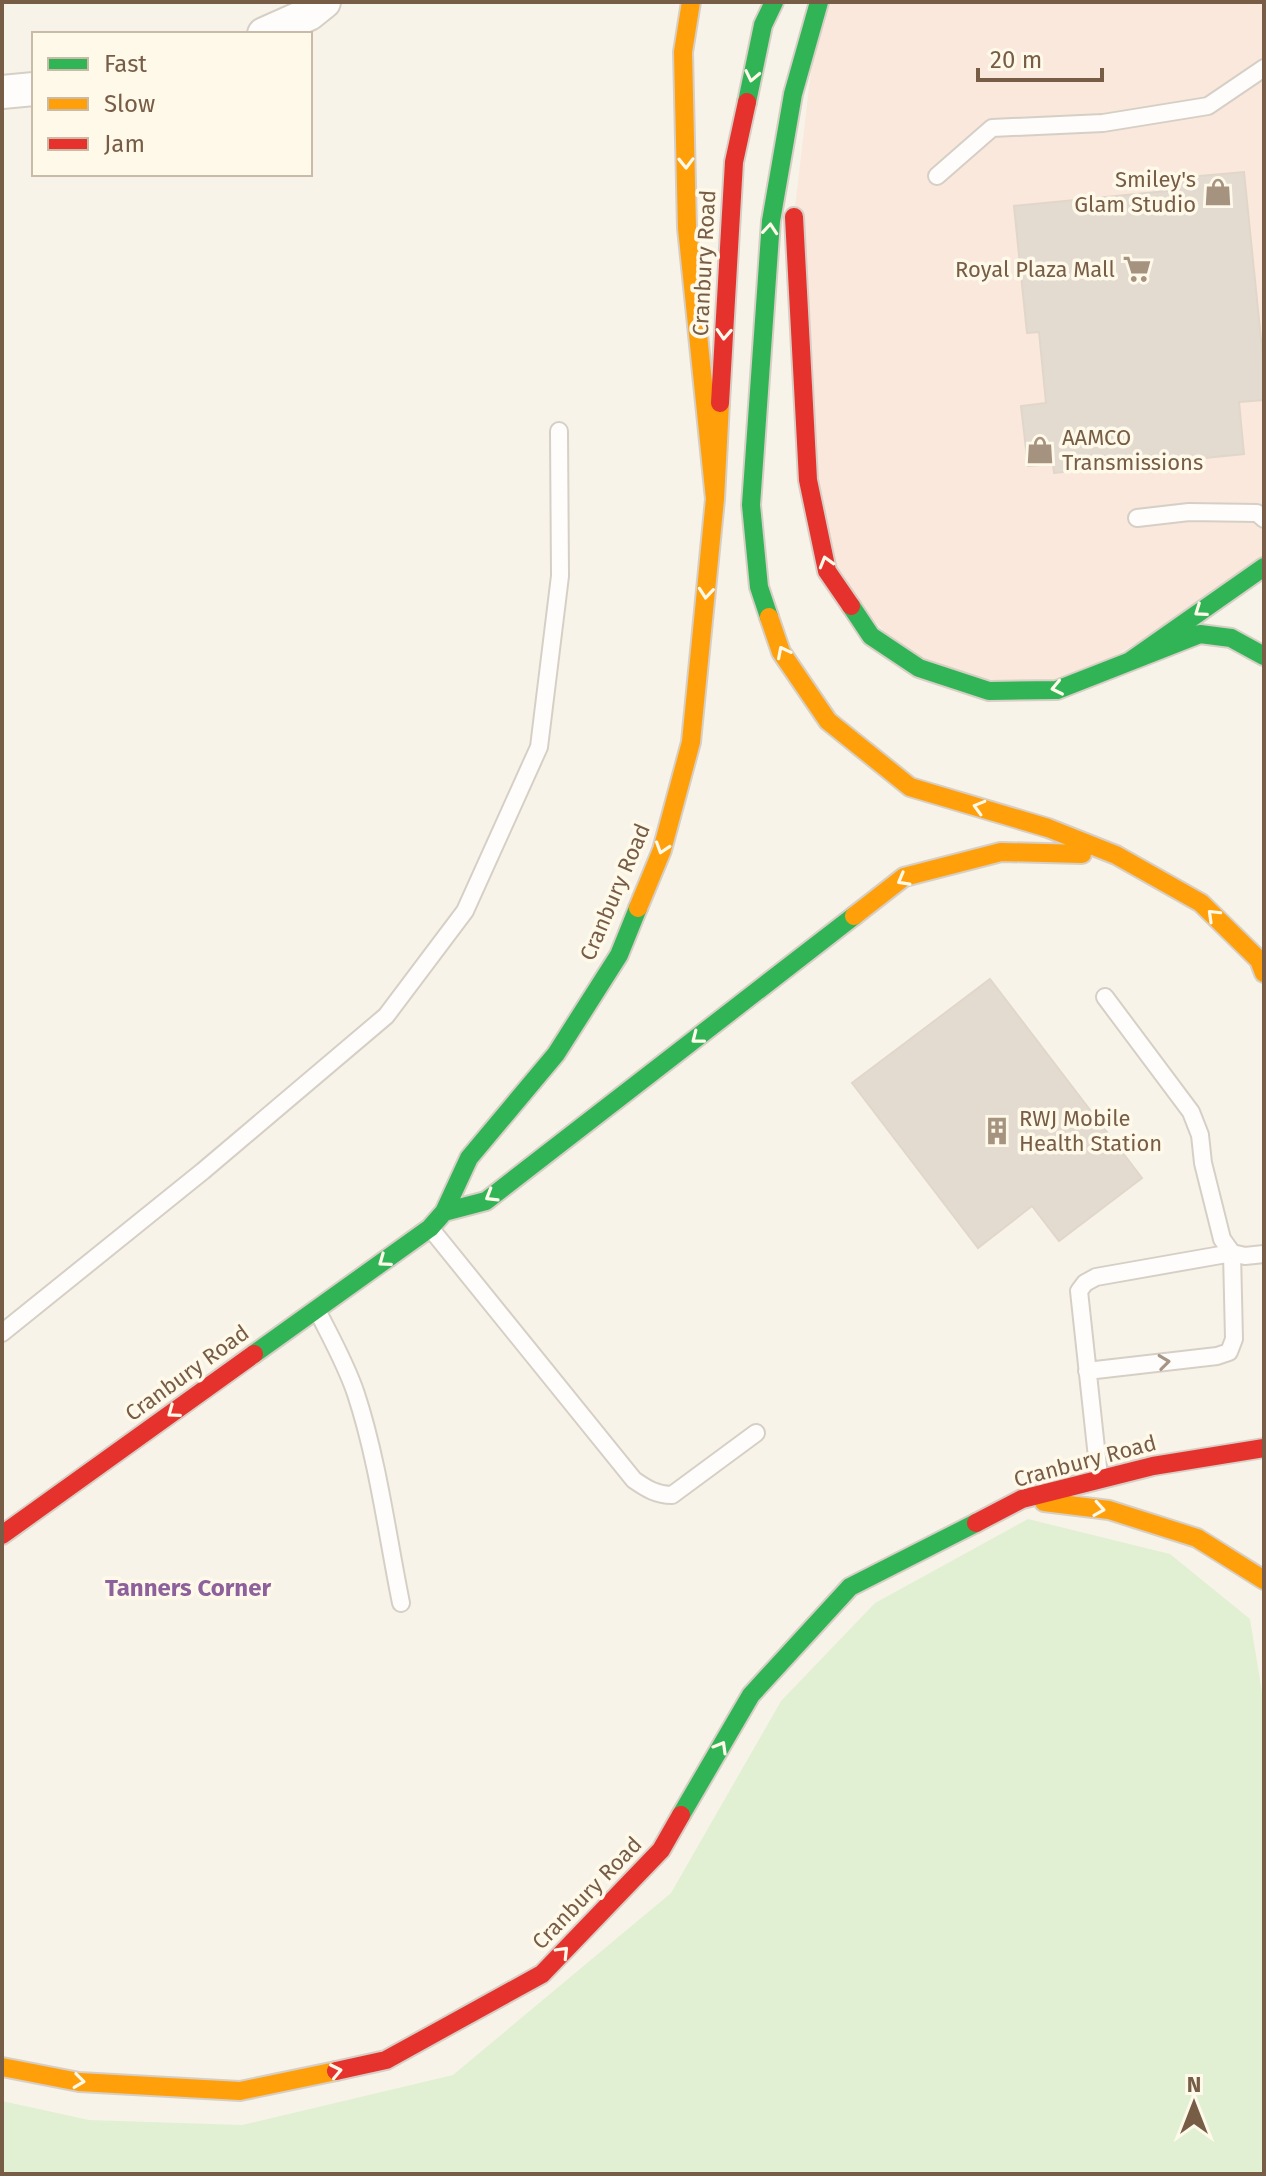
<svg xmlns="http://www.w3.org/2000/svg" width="1266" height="2176" font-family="'Fira Sans',sans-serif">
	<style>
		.commercial { fill: #f9e8db }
		.grass { fill: #e1f0d2 }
		.building { fill: #e4dbd0; stroke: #e1d6ca; stroke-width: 2 }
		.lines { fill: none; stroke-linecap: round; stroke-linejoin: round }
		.lane-casing { stroke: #d6cfc5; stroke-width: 20 }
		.street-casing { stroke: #d6cfc5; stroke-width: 36 }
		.fast-casing { stroke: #d7cfc5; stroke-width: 22 }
		.slow-casing { stroke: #d7cfc5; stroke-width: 22 }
		.jam-casing { stroke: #d7cfc5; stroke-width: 22 }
		.lane { stroke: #fefdfc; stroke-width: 16 }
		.street { stroke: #fefdfc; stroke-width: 32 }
		.fast { stroke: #30b455; stroke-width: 18 }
		.slow { stroke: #ff9f0a; stroke-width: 18 }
		.jam { stroke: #e5322d; stroke-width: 18 }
		.oneway { stroke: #fff9ea }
		.oneway2 { stroke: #a79586 }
		.labels { text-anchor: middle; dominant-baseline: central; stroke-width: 7; stroke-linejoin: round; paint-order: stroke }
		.poi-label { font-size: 22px; fill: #785d46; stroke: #fff9ea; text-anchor: end }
		.street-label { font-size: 22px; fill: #785d46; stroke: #fff9ea }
		.neighbourhood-label { font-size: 24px; font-weight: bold; fill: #8d619c; stroke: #fff9ea }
	</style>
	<rect width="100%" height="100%" fill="#f8f3e8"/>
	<!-- commercial -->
	<path class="commercial" d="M819 2H1264V567L1057 690 919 668 827 571 794 216Z"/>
	<!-- grass -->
	<path class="grass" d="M1028 1519 1170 1554 1250 1619 1264 1704V2174H2V2101L89 2120 242 2125 453 2075 671 1893 781 1701 875 1603Z"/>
	<!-- building -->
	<path class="building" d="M1244 172 1264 369V400L1239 402 1244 454 1054 473 1053 464 1028 466 1021 406 1046 403 1039 332 1027 333 1014 206 1167 191 1166 179Z
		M990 979 1142 1178 1059 1241 1032 1206 978 1248 852 1083Z"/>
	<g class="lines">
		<defs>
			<path id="lane" d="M937 176 992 128 1103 123 1208 106 1264 68
				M1137 518 1189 512 1257 513 1264 519
				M1105 997 1191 1112 1200 1135 1203 1163 1222 1239 1232 1253 1245 1256 1264 1254
				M431 1229 634 1480C647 1489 657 1495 672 1495L756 1433
				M317 1310C331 1338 346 1364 356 1394 378 1461 387 1534 401 1603
				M2 1333 203 1171 386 1016 465 911 539 747 560 576 559 431
				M1087 1371 1217 1356 1229 1352 1234 1339 1232 1253 1096 1277 1085 1283 1079 1291 1099 1476"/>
			<path id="street" d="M264 34 309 14 324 2
				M2 92 34 89"/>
			<path id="fast" d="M747 102 763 25 774 2
				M851 606 871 636 919 668 989 691 1057 690 1200 634 1231 638 1264 656
				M769 617 759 587 751 505 771 221 793 94 819 2
				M1130 661 1264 567
				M444 1212 486 1201 854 916
				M254 1354 430 1228 444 1212 469 1158 556 1054 619 955 638 908
				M681 1815 751 1695 850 1587 976 1523"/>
			<path id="slow" d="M691 2 683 52 687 228 715 499
				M769 617 781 652 828 721 910 787 1048 828 1116 855 1201 903 1259 960 1264 973
				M638 908 662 850 691 742 715 499 720 403
				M854 916 904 877 1001 852 1082 854
				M1044 1502 1109 1510 1197 1538 1264 1580
				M2 2067 79 2082 240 2091 336 2071"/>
			<path id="jam" d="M794 217 808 480 827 571 851 606
				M720 403 734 162 747 102
				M976 1523 1022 1499 1153 1466 1264 1448
				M2 1535 254 1354
				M336 2071 386 2060 542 1974 661 1850 681 1815"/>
		</defs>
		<!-- lane casing -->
		<use href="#lane" class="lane-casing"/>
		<!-- street casing -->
		<use href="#street" class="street-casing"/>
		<!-- fast casing -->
		<use href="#fast" class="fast-casing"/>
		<!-- slow casing -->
		<use href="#slow" class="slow-casing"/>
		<!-- jam casing -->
		<use href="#jam" class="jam-casing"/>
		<!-- lane -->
		<use href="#lane" class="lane"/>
		<!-- street -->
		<use href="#street" class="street"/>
		<!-- fast -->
		<use href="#fast" class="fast"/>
		<!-- slow -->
		<use href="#slow" class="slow"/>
		<!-- jam -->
		<use href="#jam" class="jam"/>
	</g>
	<!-- one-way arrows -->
	<defs><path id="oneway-chevron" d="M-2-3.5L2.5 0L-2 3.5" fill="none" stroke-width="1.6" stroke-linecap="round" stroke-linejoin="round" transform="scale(2)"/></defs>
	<g class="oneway">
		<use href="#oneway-chevron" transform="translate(752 76) rotate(102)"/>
		<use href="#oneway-chevron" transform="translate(686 163) rotate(89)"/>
		<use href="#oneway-chevron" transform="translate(770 229) rotate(-85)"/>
		<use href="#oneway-chevron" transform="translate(724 334) rotate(93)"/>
		<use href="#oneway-chevron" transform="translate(826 562) rotate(-106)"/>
		<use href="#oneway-chevron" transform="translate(706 593) rotate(95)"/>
		<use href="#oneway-chevron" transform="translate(1200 611) rotate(145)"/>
		<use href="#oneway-chevron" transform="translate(783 652) rotate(-117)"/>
		<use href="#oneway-chevron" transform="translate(1057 688) rotate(168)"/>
		<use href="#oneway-chevron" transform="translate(979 807) rotate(-164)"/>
		<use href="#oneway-chevron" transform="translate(662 848) rotate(108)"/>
		<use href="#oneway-chevron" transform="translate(903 880) rotate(151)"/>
		<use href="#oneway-chevron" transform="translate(1213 915) rotate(-136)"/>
		<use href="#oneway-chevron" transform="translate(697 1038) rotate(142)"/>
		<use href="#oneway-chevron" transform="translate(491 1196) rotate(149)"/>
		<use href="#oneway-chevron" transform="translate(384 1261) rotate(144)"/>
		<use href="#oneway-chevron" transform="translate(173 1412) rotate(144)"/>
		<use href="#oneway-chevron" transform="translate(1099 1509) rotate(9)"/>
		<use href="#oneway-chevron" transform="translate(721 1747) rotate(-60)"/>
		<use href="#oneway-chevron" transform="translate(563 1952) rotate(-46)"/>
		<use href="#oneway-chevron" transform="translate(336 2071) rotate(-12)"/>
		<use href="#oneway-chevron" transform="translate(79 2081) rotate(7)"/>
	</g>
	<use class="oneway2" href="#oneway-chevron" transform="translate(1164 1362) rotate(-7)"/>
	<!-- icons -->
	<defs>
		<symbol id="shop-bare" viewBox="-9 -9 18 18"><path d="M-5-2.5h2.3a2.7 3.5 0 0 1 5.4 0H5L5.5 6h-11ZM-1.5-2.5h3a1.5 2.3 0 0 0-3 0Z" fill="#a5927f" stroke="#fff9ea" stroke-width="2.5" paint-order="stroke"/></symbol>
		<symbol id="supermarket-bare" viewBox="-9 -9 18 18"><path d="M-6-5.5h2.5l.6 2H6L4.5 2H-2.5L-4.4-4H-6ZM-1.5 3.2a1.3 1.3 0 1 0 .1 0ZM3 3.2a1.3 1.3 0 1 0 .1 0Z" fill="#a5927f" stroke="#fff9ea" stroke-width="2.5" paint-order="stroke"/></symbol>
		<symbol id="building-bare" viewBox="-9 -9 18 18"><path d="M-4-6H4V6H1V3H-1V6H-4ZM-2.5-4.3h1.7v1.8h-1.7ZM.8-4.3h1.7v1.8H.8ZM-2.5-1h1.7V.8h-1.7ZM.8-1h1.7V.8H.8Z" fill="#a5927f" stroke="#fff9ea" stroke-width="2.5" paint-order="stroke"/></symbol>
	</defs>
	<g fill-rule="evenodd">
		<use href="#shop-bare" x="1198" y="172" width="40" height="40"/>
		<use href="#supermarket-bare" x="1117" y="249" width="40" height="40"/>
		<use href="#shop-bare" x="1020" y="430" width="40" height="40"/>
		<use href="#building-bare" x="977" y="1111" width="40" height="40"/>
	</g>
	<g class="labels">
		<!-- poi labels -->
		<g class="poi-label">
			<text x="1196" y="179">Smiley's<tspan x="1196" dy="25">Glam Studio</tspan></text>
			<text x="1115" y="269">Royal Plaza Mall</text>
			<text x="1062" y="437" text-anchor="start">AAMCO<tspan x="1062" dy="25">Transmissions</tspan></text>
			<text x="1019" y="1118" text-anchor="start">RWJ Mobile<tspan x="1019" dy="25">Health Station</tspan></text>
		</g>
		<!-- street labels -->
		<g class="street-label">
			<text transform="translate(704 263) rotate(-87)">Cranbury Road</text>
			<text transform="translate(615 892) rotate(-67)">Cranbury Road</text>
			<text transform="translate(187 1373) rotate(-36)">Cranbury Road</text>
			<text transform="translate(1085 1461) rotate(-15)">Cranbury Road</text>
			<text transform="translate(587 1893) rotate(-46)">Cranbury Road</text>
		</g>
		<!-- neighbourhood labels -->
		<g class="neighbourhood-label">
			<text x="188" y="1588">Tanners Corner</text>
		</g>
	</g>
	<!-- border -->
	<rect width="1266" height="2176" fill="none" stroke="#785d46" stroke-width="8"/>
	<!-- legend -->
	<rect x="32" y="32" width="280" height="144" fill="#fff9ea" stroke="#c9bba8" stroke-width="2"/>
	<rect x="48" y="58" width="40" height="12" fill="#30b455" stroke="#c9bba8" stroke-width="2"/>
	<text x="104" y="72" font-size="24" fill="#785d46">Fast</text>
	<rect x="48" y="98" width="40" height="12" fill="#ff9f0a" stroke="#c9bba8" stroke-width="2"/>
	<text x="104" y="112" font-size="24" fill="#785d46">Slow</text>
	<rect x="48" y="138" width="40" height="12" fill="#e5322d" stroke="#c9bba8" stroke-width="2"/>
	<text x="104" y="152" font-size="24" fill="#785d46">Jam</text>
	<!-- north arrow -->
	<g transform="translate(1194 2104)" stroke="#fff9ea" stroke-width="6" paint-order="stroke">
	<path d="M0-6L14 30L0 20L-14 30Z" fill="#785d46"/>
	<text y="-12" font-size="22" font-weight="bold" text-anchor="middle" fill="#785d46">N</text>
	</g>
	<!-- scale -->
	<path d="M978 68v12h124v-12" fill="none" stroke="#785d46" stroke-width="4"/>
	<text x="990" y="68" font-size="24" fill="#785d46" stroke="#fff9ea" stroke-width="6" paint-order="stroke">20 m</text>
</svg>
